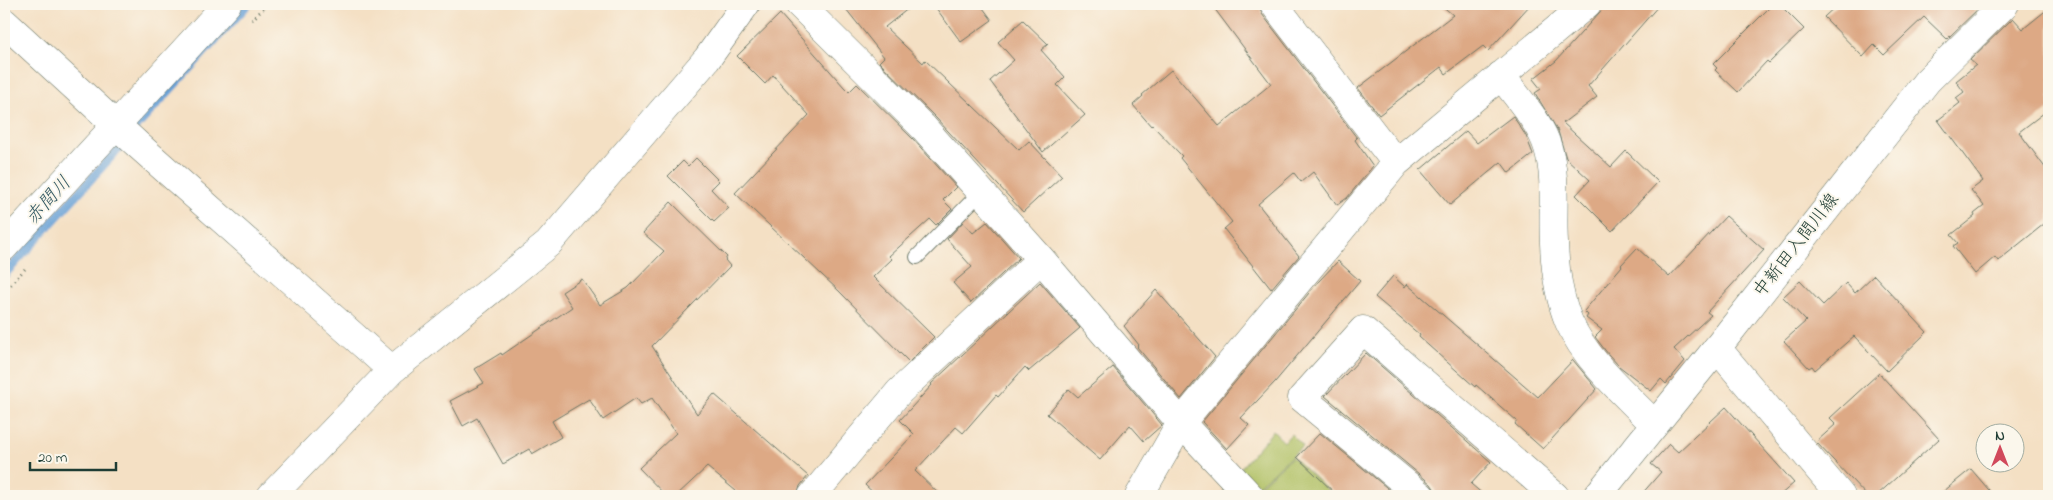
<svg xmlns="http://www.w3.org/2000/svg" width="2053" height="500" font-family="'Indie Flower','Klee One',sans-serif">
	<style>
		.green { fill: #afbf62; stroke: #677e4b }
		.lines { fill: none; stroke-linecap: round; stroke-linejoin: round }
		.stream { stroke: #68a0d6; stroke-width: 9 }
		.building { fill: #dda985 }
		.lane-casing { stroke: #6a7666; stroke-width: 16 }
		.street-casing { stroke: #6a7666; stroke-width: 29 }
		.secondary-casing { stroke: #6a7666; stroke-width: 29 }
		.path { stroke: #6a7666; stroke-width: 3; stroke-dasharray: 1 4; stroke-linecap: butt }
		.lane { stroke: #fff; stroke-width: 14 }
		.street { stroke: #fff; stroke-width: 28 }
		.secondary { stroke: #fff; stroke-width: 28 }
		.labels { text-anchor: middle; dominant-baseline: central; stroke-width: 4; stroke-linejoin: round; paint-order: stroke }
		.street-label { font-size: 18px; fill: #1f3d34; stroke: #fbf7ec }
		.water-label { font-size: 19px; font-style: italic; fill: #355b65; stroke: #fbf7ec }
	</style>
	<rect width="100%" height="100%" fill="#fbf7ec"/>
	<filter id="ink" filterUnits="userSpaceOnUse"><feTurbulence type="fractalNoise" baseFrequency=".02" numOctaves="2"/><feDisplacementMap in="SourceGraphic" scale="10" xChannelSelector="R" yChannelSelector="G"/><feConvolveMatrix kernelMatrix="1 2 1 2 8 2 1 2 1" color-interpolation-filters="sRGB"/></filter>
	<filter id="wash" filterUnits="userSpaceOnUse"><feTurbulence type="fractalNoise" baseFrequency=".0096" numOctaves="4" result="noise"/><feDisplacementMap in="SourceGraphic" scale="20" xChannelSelector="R" yChannelSelector="G"/><feGaussianBlur stdDeviation="1.12" result="paint"/><feColorMatrix in="noise" values="0 0 0 0 0 0 0 0 0 0 0 0 0 0 0 0 0 1.4 0 .05"/><feComposite in="paint" operator="in"/></filter>
	<g filter="url(#wash)">
		<rect width="100%" height="100%" fill="#f4e0c4"/>
		<!-- green -->
		<path class="green" d="M1273 431 1284 442 1291 434 1303 446 1255 488 1238 471Z
			M1292 457 1332 494 1330 496H1264L1256 489Z"/>
		<g class="lines">
			<!-- stream -->
			<path class="stream" d="M137 126 248 4
				M4 275 118 149"/>
		</g>
		<g id="blocks">
			<!-- building -->
			<path class="building" d="M842 4H914L885 27 923 63 925 60 1019 150 1029 141 1062 176 1023 212 936 118 879 62 884 57Z
				M933 4H980L992 20 961 42Z
				M1211 4H1259L1262 14 1357 138 1355 140 1373 166 1347 198 1337 205 1313 172 1301 182 1294 173 1258 204 1299 256 1271 289 1224 229 1232 222 1180 158 1182 156 1152 125 1151 126 1133 105 1143 96 1142 95 1171 70 1219 126 1271 84Z
				M1440 4H1531L1488 51 1483 46 1446 74 1441 67 1379 115 1358 88 1453 15Z
				M1607 4H1660L1588 86 1597 97 1563 123 1611 167 1626 151 1658 182 1612 231 1576 195 1590 180 1566 158 1558 131 1535 93 1541 89 1533 79 1556 61Z
				M1773 4H1779L1804 29 1769 63 1767 61 1738 92 1715 70 1717 68 1713 64Z
				M1838 4H1983L1947 39 1924 17 1884 55 1874 45 1863 57 1824 17Z
				M2049 8V109L2019 132 2049 173V220L1998 261 1995 257 1975 274 1953 246 1958 243 1951 235 1975 216 1974 214 1984 206 1971 190 1983 181 1938 120 1960 103 1956 98 1964 92 1956 81 1976 65 1970 60 2013 18 2023 29Z
				M780 14 844 87 849 92 857 84 913 139 956 187 943 200 952 209 936 225 930 219 889 256 892 259 873 277 934 337 909 362 839 291 735 193 809 115 773 75 765 84 737 56Z
				M1023 20 1048 44 1041 50 1065 77 1057 85 1085 115 1043 152 990 81 1014 60 998 42Z
				M1513 116 1526 136 1533 154 1509 173 1501 162 1450 205 1420 170 1466 131 1477 143Z
				M696 158 719 181 711 189 729 208 714 222 668 176 683 161 688 166Z
				M671 202 727 257 725 260 730 266 652 346 697 414 714 394 808 476 800 486 797 496H742L707 467 676 496H666L639 468 676 433 652 398 641 404 636 398 603 420 589 399 552 421 561 437 532 454 529 449 503 464 477 418 463 426 450 401 484 383 475 369 501 353 502 355 572 307 562 292 582 279 600 305 628 288 664 251 643 233Z
				M1726 216 1764 250 1707 312 1711 315 1674 349 1685 361 1666 384 1661 379 1651 391 1619 366 1608 354 1595 337 1602 330 1586 318 1588 315 1584 311 1622 266 1621 265 1637 248 1669 277Z
				M963 222 973 233 987 222 1019 258 971 303 953 283 972 267 947 239Z
				M1338 261 1360 281 1275 382 1241 418 1249 425 1227 449 1202 422 1319 281Z
				M1874 275 1927 332 1887 371 1854 336 1815 370 1812 366 1809 368 1784 341 1806 321 1783 297 1800 281 1823 305 1846 283 1855 293Z
				M1393 276 1405 287 1407 284 1538 397 1573 360 1597 389 1543 449 1515 424 1517 421 1476 385 1475 387 1419 337 1420 335 1375 297Z
				M1040 282 1080 328 1029 371 1025 367 998 397 996 395 963 433 956 427 915 471 941 496H877L865 485 914 434 900 420 932 385 931 384Z
				M1156 290 1215 357 1181 399 1137 347 1139 345 1124 326Z
				M1366 353 1491 462 1471 484 1485 496H1436L1435 490 1431 484 1325 396Z
				M1113 367 1162 425 1144 441 1130 425 1100 460 1047 414 1069 389 1078 397Z
				M1879 373 1939 439 1876 496H1867L1816 442 1836 424 1830 418Z
				M1726 407 1794 483 1779 496H1640L1661 472 1651 464 1669 444 1678 452Z
				M1320 433 1397 496H1338L1297 457Z
				M1971 469 1994 496H1938Z"/>
		</g>
	</g>
	<g filter="url(#ink)">
		<use href="#blocks" fill-opacity="0" stroke="#6a7666" stroke-width="1"/>
		<g class="lines">
			<defs>
				<path id="lane" d="M917 257 981 192"/>
				<path id="street" d="M799 4 924 128 1041 259 1181 423 1250 496
					M1274 4 1396 163
					M4 22 138 145 392 370
					M1501 75C1517 98 1540 121 1548 148 1557 179 1552 212 1554 243 1555 269 1559 298 1569 322 1586 361 1625 394 1654 424
					M4 247 227 4
					M1717 348 1841 496
					M271 496 392 370 548 244 707 59 746 4
					M812 496 899 392 1041 259
					M1139 496 1181 423 1396 163 1587 4
					M1421 496 1302 398 1363 330 1555 496"/>
				<path id="secondary" d="M1597 496 1717 348 1927 81 2005 4"/>
			</defs>
			<!-- lane casing -->
			<use href="#lane" class="lane-casing"/>
			<!-- street casing -->
			<use href="#street" class="street-casing"/>
			<!-- secondary casing -->
			<use href="#secondary" class="secondary-casing"/>
			<!-- path -->
			<path class="path" d="M252 20 268 4
				M4 292 25 269"/>
			<!-- lane -->
			<use href="#lane" class="lane"/>
			<!-- street -->
			<use href="#street" class="street"/>
			<!-- secondary -->
			<use href="#secondary" class="secondary"/>
		</g>
	</g>
	<g class="labels">
		<!-- street labels -->
		<g class="street-label">
			<text transform="translate(1797 246) rotate(-52)">中新田入間川線</text>
		</g>
		<!-- water labels -->
		<g class="water-label">
			<text transform="translate(49 201) rotate(-48)">赤間川</text>
		</g>
	</g>
	<!-- margin -->
	<rect width="2053" height="500" fill="none" stroke="#fbf7ec" stroke-width="20"/>
	<!-- north arrow -->
	<g transform="translate(2000 448)"><circle r="24" fill="#fbf7ec" stroke="#a3ada2"/>
	<path d="M0-4L9 19L0 12L-9 19Z" fill="#d1495b"/>
	<text y="-8" font-size="14" font-weight="bold" text-anchor="middle" fill="#1f3d34">N</text>
	</g>
	<!-- scale -->
	<path d="M30 462v8h86v-8" fill="none" stroke="#1f3d34" stroke-width="2.5"/>
	<text x="38" y="462" font-size="15" fill="#1f3d34" stroke="#fbf7ec" stroke-width="4" paint-order="stroke">20 m</text>
</svg>
